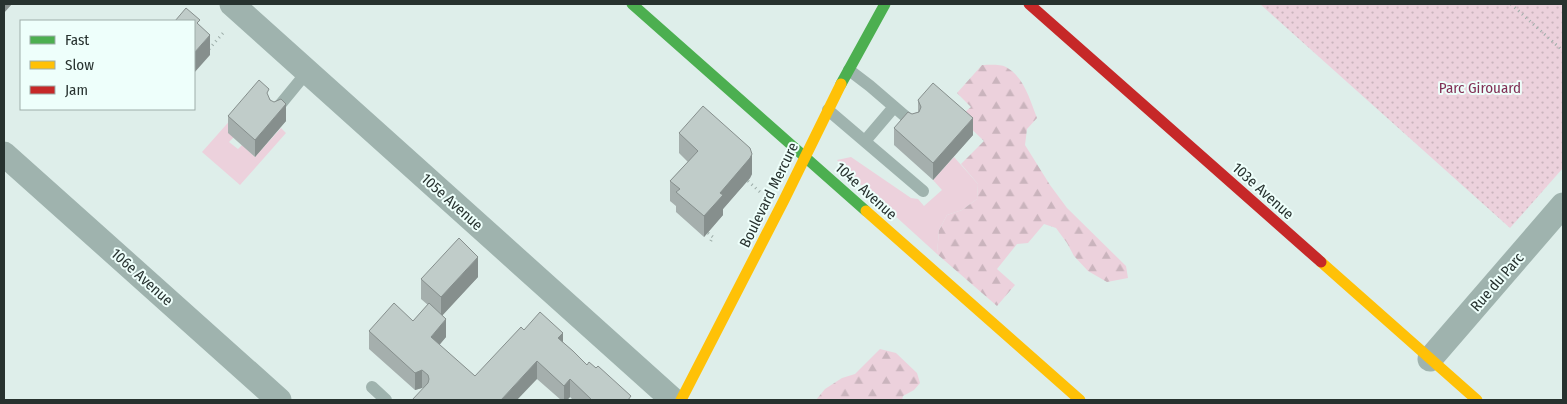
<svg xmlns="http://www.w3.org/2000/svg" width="1567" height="404" font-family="'Fira Sans Condensed',sans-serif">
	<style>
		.grass { fill: #ecd1dc }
		.forest { fill: url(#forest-firs) }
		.park { fill: url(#park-dots) }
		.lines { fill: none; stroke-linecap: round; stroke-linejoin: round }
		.path { stroke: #9dada9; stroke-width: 3; stroke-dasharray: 1 4; stroke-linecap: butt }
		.lane { stroke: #9fb3ae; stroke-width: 12 }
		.street { stroke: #9fb3ae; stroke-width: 25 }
		.fast { stroke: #4caf50; stroke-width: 11 }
		.slow { stroke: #ffc107; stroke-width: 11 }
		.jam { stroke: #c62828; stroke-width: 11 }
		.wall { fill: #a5afad }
		.shaded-wall { fill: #868f8d }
		.building { fill: #c0ccc9; stroke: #868f8d }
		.labels { text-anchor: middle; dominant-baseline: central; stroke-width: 4; stroke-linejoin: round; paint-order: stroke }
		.park-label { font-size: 15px; fill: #802f54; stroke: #eefffb }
		.street-label { font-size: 15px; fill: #27322f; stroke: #eefffb }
	</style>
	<defs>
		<pattern id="forest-firs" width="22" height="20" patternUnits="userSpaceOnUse" patternTransform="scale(1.25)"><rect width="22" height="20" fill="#ecd1dc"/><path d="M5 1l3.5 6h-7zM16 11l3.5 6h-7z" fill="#cab4bd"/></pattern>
		<pattern id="park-dots" width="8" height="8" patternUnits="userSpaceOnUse" patternTransform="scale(1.25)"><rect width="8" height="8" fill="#ecd1dc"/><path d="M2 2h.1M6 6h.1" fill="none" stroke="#cab4bd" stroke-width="1.8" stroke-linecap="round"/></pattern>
	</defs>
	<rect width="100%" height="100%" fill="#deeeea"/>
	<!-- grass -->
	<path class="grass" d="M249 99 233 138 229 142 238 149 242 145 255 157 281 128 286 133 240 185 202 152Z
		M851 157 911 198 918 199 924 206 942 190 933 180 954 157 978 184 977 199 962 210 947 215 939 230 937 254 849 174 837 160Z"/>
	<!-- forest -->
	<path class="forest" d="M982 65C989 65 1000 64 1006 67 1024 77 1030 100 1037 118L1027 129 1025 145 1050 185 1067 208 1126 266 1128 278 1107 282 1088 271 1074 256 1067 243 1056 228 1044 224 1028 243 1017 244 997 269 1015 285 997 306 937 254 939 230 947 215 962 210 977 199 978 184 961 164 984 141 959 117 971 107 957 93Z
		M880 349 896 353 917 373 920 383 914 390 903 396 902 400H816L825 389 842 378 855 374Z"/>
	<!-- park -->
	<path class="park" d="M1260 4H1563V168L1510 228Z"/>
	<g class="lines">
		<!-- path -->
		<path class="path" d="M1511 4 1563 51
			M209 49 224 32
			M748 181 760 192
			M708 233 713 237 709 244"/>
		<!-- lane -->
		<path class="lane" d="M849 70 870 86 913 123
			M828 110 923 191
			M275 111 307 72
			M865 141 894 107
			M372 387 386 400"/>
		<!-- street -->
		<path class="street" d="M232 4 673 400
			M4 154 279 400
			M1430 359 1563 205"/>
		<!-- fast -->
		<path class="fast" d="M632 4 866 211
			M841 84 885 4"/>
		<!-- slow -->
		<path class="slow" d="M866 211 1080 400
			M1321 262 1477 400
			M681 400 784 200 841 84"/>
		<!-- jam -->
		<path class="jam" d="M1029 4 1321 262"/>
	</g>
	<!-- wall -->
	<path class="wall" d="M269 98 286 121 255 157 228 133V116Z
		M918 100 973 135 933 180 894 145V128L912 114 918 112Z
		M679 133 752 174 750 178 723 209V215L704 237 676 212V206L670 201V181L688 162 679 153Z
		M478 277 442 315 446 337 439 345 475 376 524 330 563 342 587 365 631 400H573L570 397 567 400H561L537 379 422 388 415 390 369 349V331L413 321 428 305 421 299V279Z"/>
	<!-- shaded-wall -->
	<path class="shaded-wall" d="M4 4H12L4 13Z
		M210 35V55L194 73V53Z
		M286 104V121L255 157V140Z
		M973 118V135L933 180V163Z
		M752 154V174L750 178 723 209V215L704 237V216L720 193Z
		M478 257V277L441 317V297Z
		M446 319V337L431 355V337Z
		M563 333V350L558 338Z
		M537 361V379L517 400H501Z
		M422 370V388L415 390V373Z
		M570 379V397L567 400H564V386Z"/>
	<!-- building -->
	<path class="building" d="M186 8 200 20 197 23 210 35 194 53V21H175Z
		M259 80 269 89 267 93 270 100 274 102 281 99 286 104 255 140 228 116Z
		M933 83 973 118 933 163 894 128 908 112 912 114 919 112 921 107 918 100Z
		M703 106 750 148 752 154 750 158 720 193 723 195 704 216 676 192 680 189 670 181 698 151 679 133Z
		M459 238 478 257 441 297 421 279Z
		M394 303 413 321 429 303 446 319 431 337 475 376 521 327 524 330 540 312 563 333 558 338 573 351 587 365 589 362 596 368 598 366 631 396 628 400H592L570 379 564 386 537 361 501 400H502H412L428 383 429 379 428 375 422 370 415 373 369 331Z"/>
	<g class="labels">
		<!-- park labels -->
		<g class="park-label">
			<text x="1480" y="88">Parc Girouard</text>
		</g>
		<!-- street labels -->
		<g class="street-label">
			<text transform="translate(866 191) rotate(42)">104e Avenue</text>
			<text transform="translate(1263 191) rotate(42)">103e Avenue</text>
			<text transform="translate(769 195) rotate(-64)">Boulevard Mercure</text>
			<text transform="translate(452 202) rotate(42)">105e Avenue</text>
			<text transform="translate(142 277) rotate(42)">106e Avenue</text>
			<text transform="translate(1497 282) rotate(-49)">Rue du Parc</text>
		</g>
	</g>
	<!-- border -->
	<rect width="1567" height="404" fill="none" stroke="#27322f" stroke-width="10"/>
	<!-- legend -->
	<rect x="20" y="20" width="175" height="90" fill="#eefffb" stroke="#9eada9"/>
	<rect x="30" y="36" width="25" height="8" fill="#4caf50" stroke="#9eada9"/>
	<text x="65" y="45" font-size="15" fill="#27322f">Fast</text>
	<rect x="30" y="61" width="25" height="8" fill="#ffc107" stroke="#9eada9"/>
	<text x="65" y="70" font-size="15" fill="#27322f">Slow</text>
	<rect x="30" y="86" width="25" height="8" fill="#c62828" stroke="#9eada9"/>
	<text x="65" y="95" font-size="15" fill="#27322f">Jam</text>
</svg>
